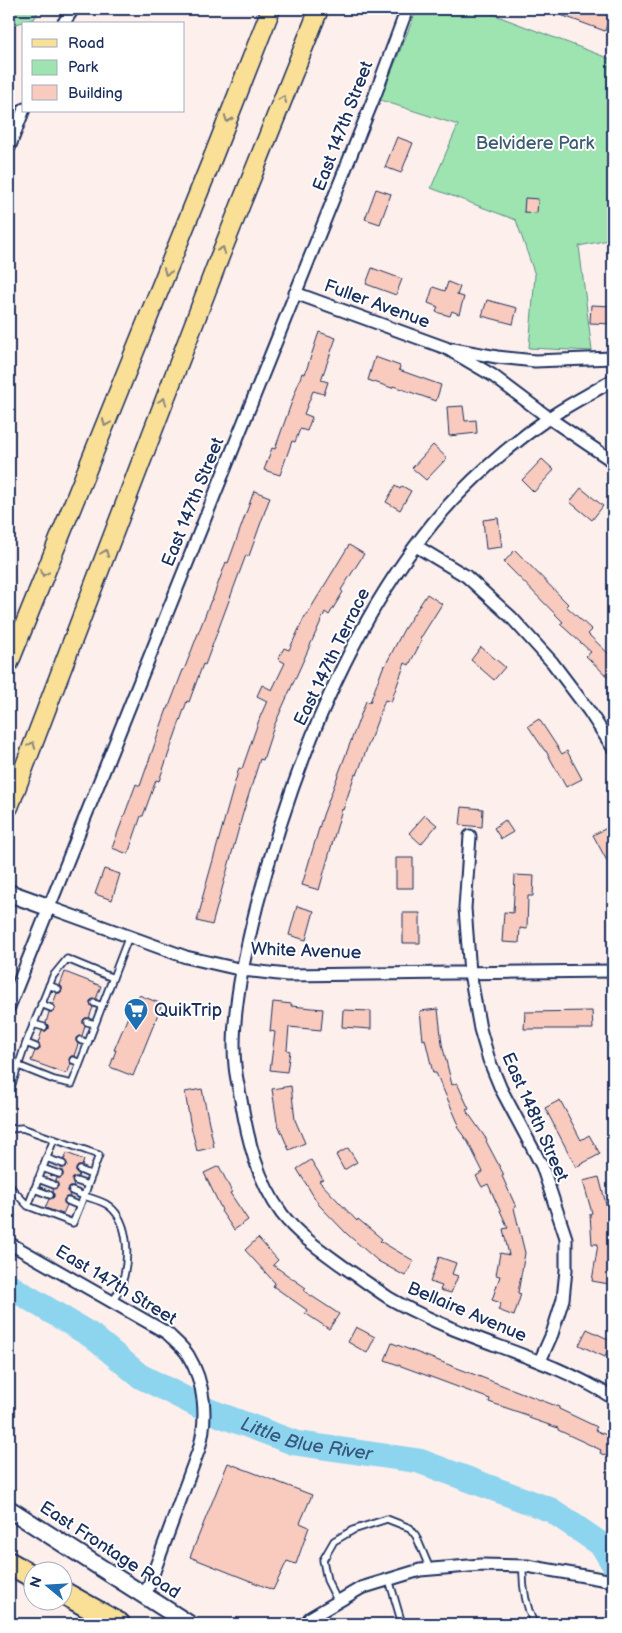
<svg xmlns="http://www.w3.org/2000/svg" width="622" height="1633" font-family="'Balsamiq Sans',sans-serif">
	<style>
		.green { fill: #9ee4b0; stroke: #5c8a87 }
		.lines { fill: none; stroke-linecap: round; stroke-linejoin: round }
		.river { stroke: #8dd4ee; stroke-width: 25 }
		.building { fill: #f9cbbe; stroke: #1b2f5e }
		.lane-casing { stroke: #1b2f5e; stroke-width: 9 }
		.street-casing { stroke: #1b2f5e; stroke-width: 15 }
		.secondary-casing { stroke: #1b2f5e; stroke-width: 20 }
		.primary-casing { stroke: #1b2f5e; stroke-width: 21 }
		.highway-casing { stroke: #1b2f5e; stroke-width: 25 }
		.lane { stroke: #fff; stroke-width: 5.5 }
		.street { stroke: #fff; stroke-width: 11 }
		.secondary { stroke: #fff; stroke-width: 16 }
		.primary { stroke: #fadf96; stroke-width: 18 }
		.highway { stroke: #fadf96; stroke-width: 21 }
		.oneway { stroke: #8a877a }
		.labels { text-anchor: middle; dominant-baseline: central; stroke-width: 4; stroke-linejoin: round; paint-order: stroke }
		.street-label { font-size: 18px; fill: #1b2f5e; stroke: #fff }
		.park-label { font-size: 18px; fill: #3c5c72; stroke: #fff }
		.poi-label { font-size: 18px; fill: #1b2f5e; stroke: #fff; text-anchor: start }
		.water-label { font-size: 19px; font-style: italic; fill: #385882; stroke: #fff }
	</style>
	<rect width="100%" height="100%" fill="#fdefec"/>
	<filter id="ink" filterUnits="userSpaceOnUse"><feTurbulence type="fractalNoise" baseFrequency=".02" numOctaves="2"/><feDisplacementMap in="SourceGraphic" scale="10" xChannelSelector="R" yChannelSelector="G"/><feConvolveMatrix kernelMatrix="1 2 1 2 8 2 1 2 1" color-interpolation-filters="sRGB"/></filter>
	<g filter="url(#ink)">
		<!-- green -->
		<path class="green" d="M9 9H40L34 19 16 24 9 17Z
			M417 9H479L613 60V239L579 246 592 351 529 348 535 275 516 220 431 188 458 125 380 100Z"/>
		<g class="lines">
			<!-- river -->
			<path class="river" id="s1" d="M9 1286 92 1336 140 1376 207 1410 295 1443 419 1461 551 1510 602 1545 613 1563"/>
		</g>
		<!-- building -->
		<path class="building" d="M547 9H602L611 12 605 31 547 10Z
			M397 137 413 143 401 173 385 167Z
			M376 189 391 194 380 224 365 219Z
			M525 198 538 199 537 213 524 212Z
			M372 268 402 279 396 295 366 284Z
			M448 282 460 287 457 295 464 297 459 314 452 311 450 316 436 312 438 307 428 303 433 287 445 291Z
			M487 300 517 308 513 324 482 316Z
			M591 305 613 306V324L590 323Z
			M319 332 336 338 321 380 328 382 324 394 313 391 304 414 312 417 307 431 300 429 295 442 292 441 280 475 264 470 272 448 275 449 302 373 305 374Z
			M375 357 400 366 399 370 441 385 436 401 393 386 392 388 368 380Z
			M463 406 465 421 476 420 477 433 449 436 447 407Z
			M433 445 447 458 426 480 412 468Z
			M542 459 554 470 534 492 522 480Z
			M395 486 400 489 402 486 411 491 400 510 386 502Z
			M581 488 603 506 592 520 570 502Z
			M254 491 270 497 249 556 246 555 205 665 203 664 189 702 187 701 159 781 156 780 143 816H141L128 854 112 848 136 784 140 786 167 709H168L183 670H184L211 600H212L226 562 228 563Z
			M498 518 502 547 486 549 483 520Z
			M349 545 364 554 341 590 343 592 329 615 325 612 274 726 263 760 260 759 243 813 212 925 197 921 203 899H202L239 768 242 769 260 717 267 701 257 696 262 685 272 690 285 663 278 659 284 648 289 650 305 616H306Z
			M515 550 568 604 566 606 592 630 588 634 613 658V682L586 656 591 652 560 624 563 622 504 562Z
			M427 594 442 604 420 639 422 640 409 665 405 663 391 702 385 700 357 775 355 774 343 810 342 809 319 890 302 885 323 815 366 701 370 702 384 665 385 666 404 629Z
			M481 647 505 667 494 680 471 660Z
			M539 719 562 754 567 751 582 779 566 787 546 751H545L528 726Z
			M462 807 483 809 482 827 460 825Z
			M425 815 437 825 421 844 409 833Z
			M505 820 513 832 501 839 494 828Z
			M609 827 613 835V872L593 835Z
			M396 858H413V888H396Z
			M104 869 120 874 112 900 95 894Z
			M515 875 534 876 533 896H528L527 929 520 928 519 943 502 942 504 912 513 913Z
			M297 906 314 911 306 940 289 935Z
			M403 913H420V943H403Z
			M65 972 101 986 96 999H93L90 1001V1004L93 1007 89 1018H85L83 1020V1024L85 1026 82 1036H79L76 1038V1041L78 1044 74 1056H71L69 1059 71 1064 67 1074 31 1061 35 1051H38L40 1048 38 1043 42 1031H46L48 1029V1025L46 1023 49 1012H53L55 1009V1006L53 1004 57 993H60L62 990V987L60 985Z
			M139 995 162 1004 133 1076 110 1067 116 1050H114L130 1012 132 1013Z
			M273 1002 292 1004 291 1006 323 1009 321 1030 289 1027 287 1050 290 1051 287 1072 270 1070 275 1032 270 1031Z
			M438 1009 442 1044 452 1085 457 1083 469 1109 466 1110 487 1140 486 1141 504 1175 502 1176 516 1207 514 1208 525 1253 518 1293 521 1294 514 1316 498 1310 501 1303 492 1300 500 1276 496 1275 500 1253 509 1255 503 1229 508 1228 488 1184 482 1187 476 1176 483 1172 468 1142 457 1127 459 1125 436 1073H433L425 1039 423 1040 420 1011Z
			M343 1010 371 1011V1029L342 1027Z
			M592 1011 593 1029H524L525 1012Z
			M291 1086 295 1120 305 1143 289 1150 277 1122 272 1089Z
			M202 1089 214 1147 197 1151 190 1122 185 1092Z
			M560 1100 581 1140 589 1135 600 1154 576 1167 545 1108Z
			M348 1148 357 1162 344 1170 336 1155Z
			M67 1153 84 1160 82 1166H78L76 1169V1172L79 1174 78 1177H75L72 1179 74 1187H70L68 1190 70 1197H66L64 1200V1203L67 1205 63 1214 45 1208 49 1199 54 1197 53 1189 58 1187V1184L56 1181 57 1178H60L63 1176V1173L61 1168H64L67 1166V1163L64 1160Z
			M311 1160 323 1179 319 1181 357 1221 358 1219 382 1239 380 1241 414 1261 405 1276 378 1261 347 1234 319 1205 297 1169Z
			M219 1166 232 1192 230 1193 248 1220 234 1230 221 1211 222 1210 204 1173Z
			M599 1177 608 1212H613V1232H609L611 1256H613L609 1284 592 1281 598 1244H592L590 1214 592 1213 583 1181Z
			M258 1238 278 1260 273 1265 306 1288 304 1291 339 1314 329 1329 305 1313 307 1310 273 1286 275 1283 245 1250Z
			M439 1257 456 1263 452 1274 458 1276 451 1293 440 1290 442 1286 430 1282Z
			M356 1327 375 1337 367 1353 348 1342Z
			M587 1329 612 1341 605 1357 579 1345Z
			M392 1343 559 1407V1409L597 1427 595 1430 613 1438V1459L600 1453 601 1450 558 1430V1428L529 1418 530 1416 489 1402 490 1399 385 1360Z
			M228 1463 312 1495 300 1523 309 1527 296 1564 287 1561 273 1590 190 1557Z"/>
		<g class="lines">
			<defs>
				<path id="lane" d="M49 985 58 989
					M94 1003 102 1006
					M41 1004 51 1008
					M87 1022 95 1024
					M33 1024 44 1027
					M80 1040 88 1043
					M26 1043 36 1047
					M73 1060 80 1063
					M9 1062 54 1080 72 1084 129 936
					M9 1093 26 1043 53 976 67 959 113 978
					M9 1129 22 1128 99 1155 84 1196C91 1198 100 1201 106 1204 129 1218 129 1254 124 1276 122 1285 117 1294 113 1302
					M46 1158 63 1164
					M42 1168 59 1174
					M80 1170 92 1175
					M38 1179 54 1185
					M76 1181 88 1185
					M9 1184 13 1190 28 1206 73 1223 84 1196 72 1191
					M34 1189 50 1195
					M68 1201 80 1206
					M28 1206 54 1139
					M523 1566C522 1586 526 1606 534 1624
					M389 1579 402 1624
					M338 1602 327 1580 323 1560 334 1541 353 1530 387 1519 410 1528 416 1536 430 1569"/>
				<path id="street" d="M63 24 73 9
					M9 148 24 109
					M295 293 446 348 492 375 549 418 608 458 613 464
					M453 349 497 357 535 361 613 358
					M613 380C592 393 569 404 549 418 508 446 464 485 433 523 345 631 292 772 257 905 245 953 230 1016 235 1066 236 1077 239 1089 241 1100 248 1140 257 1180 282 1214 299 1236 322 1251 344 1267 359 1277 374 1288 389 1298 408 1309 430 1319 451 1328 505 1350 563 1366 613 1398
					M416 546 466 576 511 617 552 662 589 711 613 748
					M470 836 465 908 470 973 480 1029 489 1060 501 1089 542 1166 566 1238V1270L563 1299 552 1334 540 1361
					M48 907 186 957 243 970 287 975 613 971
					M9 1007 375 95 407 9
					M9 1243 167 1333C174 1340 183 1347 188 1355 205 1383 208 1418 199 1449L145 1596
					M305 1624 310 1618 361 1588 420 1570 481 1565 527 1566 613 1581"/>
				<path id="secondary" d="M9 893 48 907
					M9 1509 189 1624"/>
				<path id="primary" d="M9 663 211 162 271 9
					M9 807 216 266 319 9"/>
				<path id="highway" d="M9 1563 32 1576
					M62 1592 119 1624"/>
			</defs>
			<!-- lane casing -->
			<use href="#lane" class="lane-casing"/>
			<!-- street casing -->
			<use href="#street" class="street-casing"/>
			<!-- secondary casing -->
			<use href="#secondary" class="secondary-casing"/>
			<!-- primary casing -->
			<use href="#primary" class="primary-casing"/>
			<!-- highway casing -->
			<use href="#highway" class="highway-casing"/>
			<!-- lane -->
			<use href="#lane" class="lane"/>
			<!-- street -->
			<use href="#street" class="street"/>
			<!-- secondary -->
			<use href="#secondary" class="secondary"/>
			<!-- primary -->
			<use href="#primary" class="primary"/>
			<!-- highway -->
			<use href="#highway" class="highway"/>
		</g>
		<!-- one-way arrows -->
		<defs><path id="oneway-chevron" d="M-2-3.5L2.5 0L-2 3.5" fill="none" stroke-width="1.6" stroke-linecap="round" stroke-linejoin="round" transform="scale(1.25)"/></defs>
		<g class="oneway">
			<use href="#oneway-chevron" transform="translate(283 99) rotate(-68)"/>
			<use href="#oneway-chevron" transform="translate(228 119) rotate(111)"/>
			<use href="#oneway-chevron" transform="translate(222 250) rotate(-68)"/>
			<use href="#oneway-chevron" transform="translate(167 272) rotate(112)"/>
			<use href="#oneway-chevron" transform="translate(163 401) rotate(-69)"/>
			<use href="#oneway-chevron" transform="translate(106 423) rotate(112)"/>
			<use href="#oneway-chevron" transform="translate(105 553) rotate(-69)"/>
			<use href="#oneway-chevron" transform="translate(44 573) rotate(112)"/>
			<use href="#oneway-chevron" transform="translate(32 745) rotate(-69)"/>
		</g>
	</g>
	<!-- icons -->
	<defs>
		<symbol id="supermarket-pin" viewBox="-11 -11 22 30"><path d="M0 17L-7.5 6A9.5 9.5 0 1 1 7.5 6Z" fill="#1f6fb2" stroke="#fff"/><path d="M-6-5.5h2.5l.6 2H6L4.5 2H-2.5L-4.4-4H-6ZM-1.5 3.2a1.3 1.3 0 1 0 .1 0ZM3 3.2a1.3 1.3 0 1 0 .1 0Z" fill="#fff"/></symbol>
	</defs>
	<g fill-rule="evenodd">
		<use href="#supermarket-pin" x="122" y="996" width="28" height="38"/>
	</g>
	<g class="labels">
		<!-- street labels -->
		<g class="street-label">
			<text transform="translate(343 126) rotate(-69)">East 147th Street</text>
			<text transform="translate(377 304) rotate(20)">Fuller Avenue</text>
			<text transform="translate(193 502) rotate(-68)">East 147th Street</text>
			<text transform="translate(332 657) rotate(-64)">East 147th Terrace</text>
			<text transform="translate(306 951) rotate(2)">White Avenue</text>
			<text transform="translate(535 1117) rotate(66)">East 148th Street</text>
			<text transform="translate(116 1285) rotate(31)">East 147th Street</text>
			<text transform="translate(467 1312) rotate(23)">Bellaire Avenue</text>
			<text transform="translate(110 1550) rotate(33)">East Frontage Road</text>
		</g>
		<!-- park labels -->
		<g class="park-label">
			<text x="535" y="143">Belvidere Park</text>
		</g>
		<!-- poi labels -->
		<g class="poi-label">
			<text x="154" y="1010">QuikTrip</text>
		</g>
		<!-- water labels -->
		<g class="water-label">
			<text stroke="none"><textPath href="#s1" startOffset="339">Little Blue River</textPath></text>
		</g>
	</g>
	<!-- margin -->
	<rect width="622" height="1633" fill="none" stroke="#fff" stroke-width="30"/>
	<rect x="15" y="15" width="592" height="1603" fill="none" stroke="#1b2f5e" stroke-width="2" filter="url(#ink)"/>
	<!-- legend -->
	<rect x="22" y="22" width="162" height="90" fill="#ffffff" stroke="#a4acbf"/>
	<rect x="32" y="39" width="25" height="8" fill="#fadf96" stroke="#a4acbf"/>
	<text x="68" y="48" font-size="15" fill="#1b2f5e">Road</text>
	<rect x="32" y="60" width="25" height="15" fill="#9ee4b0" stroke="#a4acbf"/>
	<text x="68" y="72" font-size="15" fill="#1b2f5e">Park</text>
	<rect x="32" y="85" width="25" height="15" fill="#f9cbbe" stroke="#a4acbf"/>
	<text x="68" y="98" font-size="15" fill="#1b2f5e">Building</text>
	<!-- north arrow -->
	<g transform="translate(48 1586) rotate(288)"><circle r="24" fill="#ffffff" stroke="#a4acbf"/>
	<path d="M0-4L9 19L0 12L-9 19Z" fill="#1f6fb2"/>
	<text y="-8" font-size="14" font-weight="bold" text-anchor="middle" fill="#1b2f5e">N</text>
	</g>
</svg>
